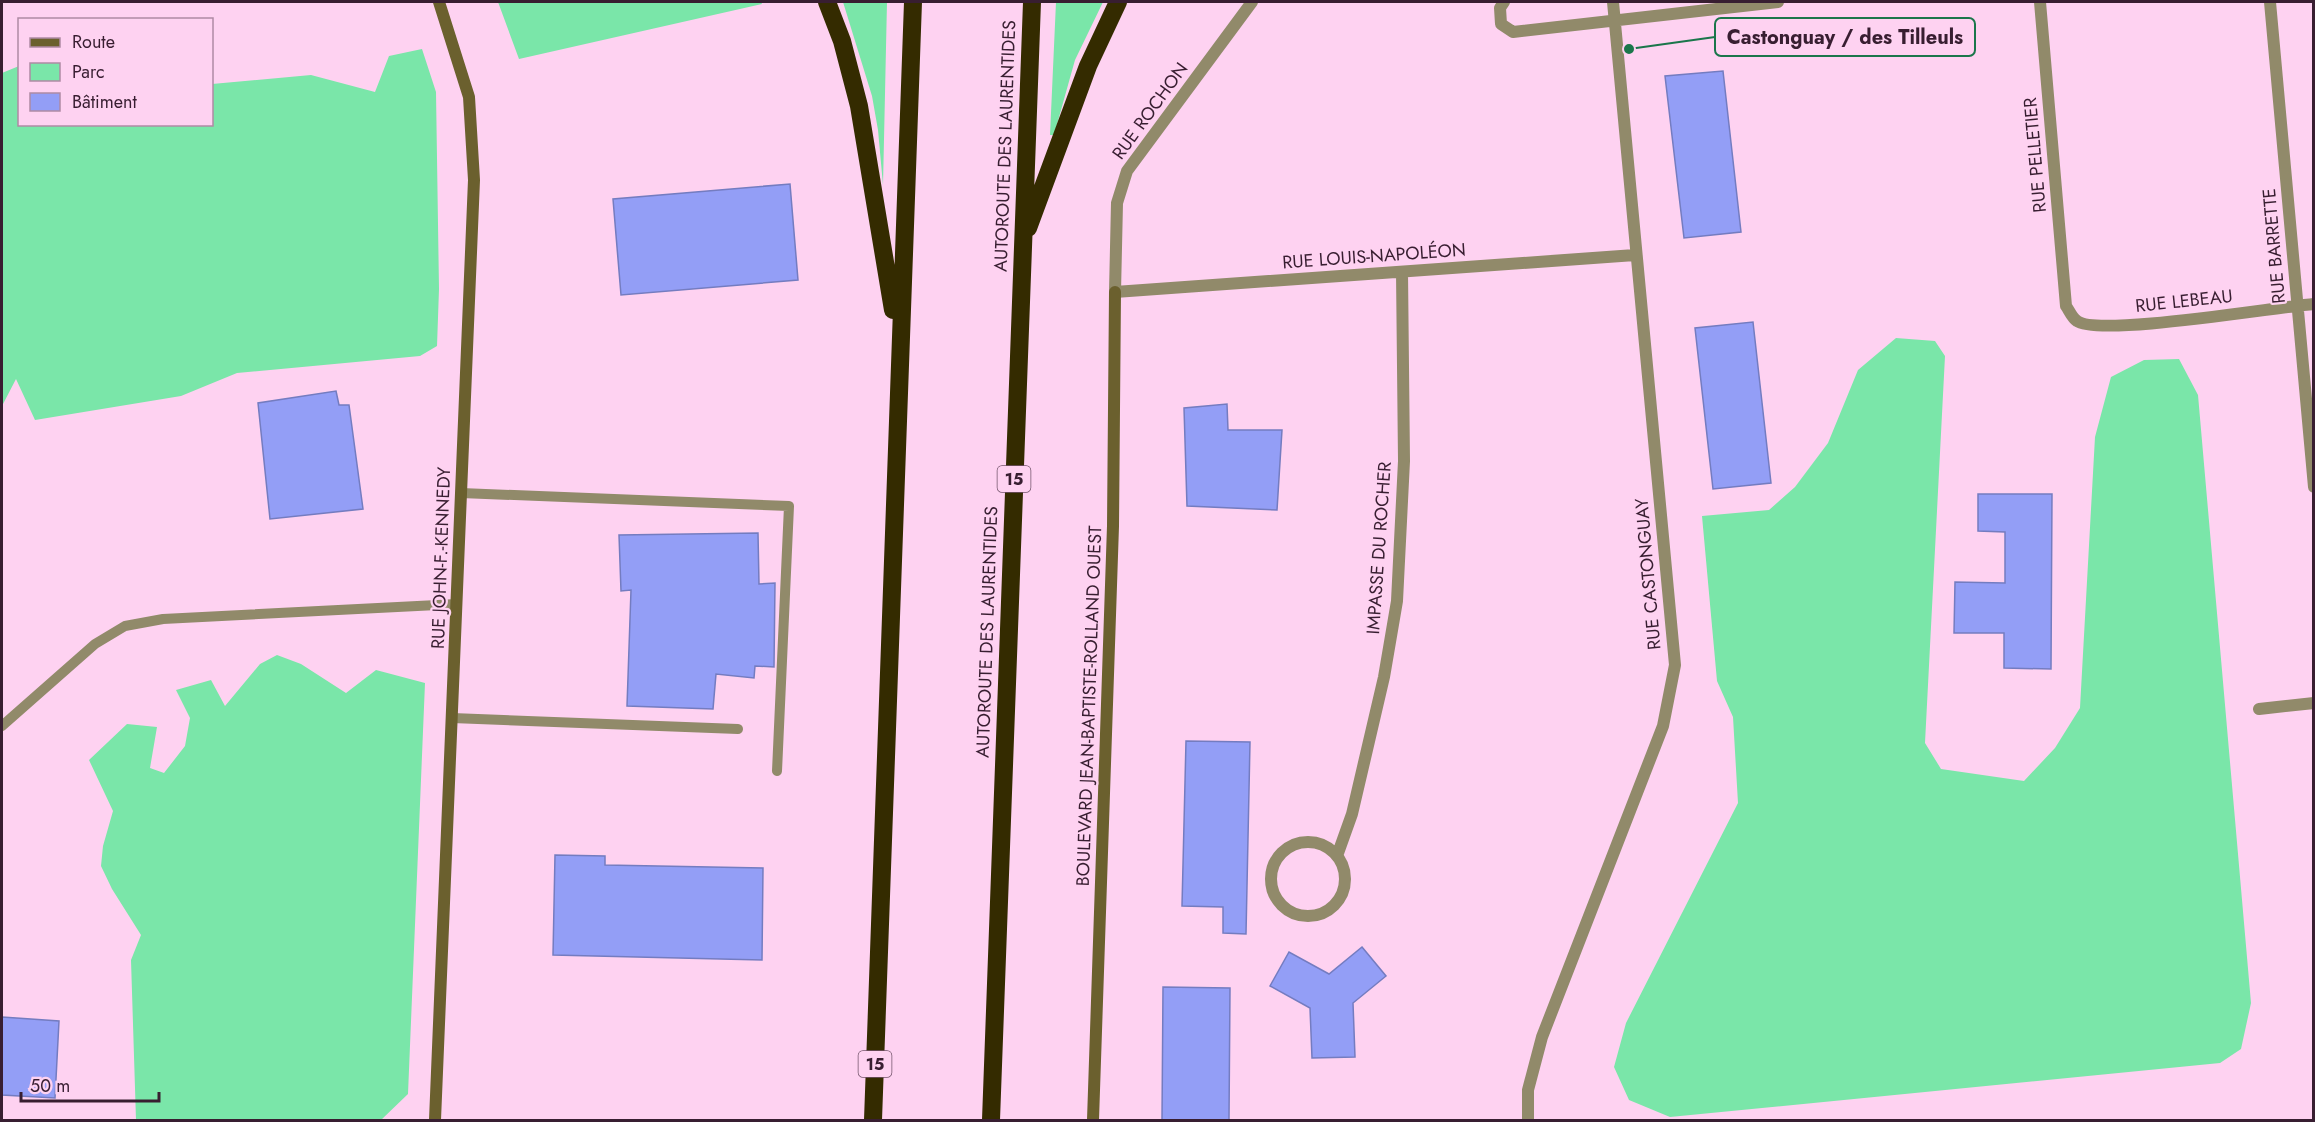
<svg xmlns="http://www.w3.org/2000/svg" width="2315" height="1122" font-family="Jost,sans-serif">
	<style>
		.green { fill: #7ae6a9 }
		.building { fill: #939ef6; stroke: #747cc0; stroke-width: 1.5 }
		.lines { fill: none; stroke-linecap: round; stroke-linejoin: round }
		.lane { stroke: #918a6a; stroke-width: 10 }
		.street { stroke: #918a6a; stroke-width: 12 }
		.secondary { stroke: #6b602e; stroke-width: 12 }
		.highway { stroke: #342b00; stroke-width: 18 }
		.labels { text-anchor: middle; dominant-baseline: central; stroke-width: 4.5; stroke-linejoin: round; paint-order: stroke }
		.shield { fill: #fed2f1; stroke: #73546b; stroke-width: 1.5 }
		.shield-label { font-size: 16px; font-weight: bold; fill: #381e31 }
		.street-label { font-size: 18px; fill: #381e31; stroke: #fed2f1 }
		.leader { fill: none; stroke: #1b764b; stroke-width: 2 }
		.callout-dot { fill: #1b764b; stroke: #fed2f1; stroke-width: 2 }
		.callout { fill: #fed2f1; stroke: #1b764b; stroke-width: 2 }
		.callout-label { font-size: 20px; text-anchor: middle; font-weight: bold; fill: #381e31 }
	</style>
	<rect width="100%" height="100%" fill="#fed2f1"/>
	<!-- green -->
	<path class="green" d="M498 2H761L762 4 519 59Z
		M843 2H887L883 185 878 130 872 96Z
		M1056 2H1103L1075 60 1054 135H1050Z
		M422 49 436 92 439 289 437 346 420 356 237 373 181 396 35 420 16 379 2 406V73L19 66 20 124H212V84L311 75 375 92 389 56Z
		M1896 338 1935 341 1945 356 1925 743 1941 769 2024 781 2055 748 2080 708 2095 437 2111 377 2144 360 2179 359 2198 395 2251 1003 2241 1049 2220 1063 1670 1117 1629 1100 1614 1067 1626 1023 1738 803 1733 717 1717 681 1702 516 1769 510 1795 487 1828 443 1858 370Z
		M277 655 301 664 346 693 376 670 425 683 408 1094 381 1120H136L131 960 141 935 112 889 101 866 103 846 113 811 89 760 127 724 157 727 150 768 164 773 185 746 190 718 176 690 211 680 225 706 260 664Z"/>
	<!-- building -->
	<path class="building" d="M1723 71 1741 232 1684 238 1665 76Z
		M790 184 798 280 621 295 613 199Z
		M1753 322 1771 483 1713 489 1695 328Z
		M336 391 339 405H349L363 509 270 519 258 403Z
		M1227 404 1228 430H1282L1277 510 1187 506 1184 408Z
		M1978 494H2052L2051 669 2004 668V633H1954L1955 582 2005 583V532L1978 531Z
		M758 533 759 584 775 583 774 667 755 666 754 678 716 674 713 709 627 706 631 590 621 591 619 535Z
		M1186 741 1250 742 1246 934 1223 933V907L1182 906Z
		M555 855 605 856V865L763 868 762 960 553 955Z
		M1362 947 1386 976 1353 1003 1355 1057 1312 1058 1310 1008 1270 986 1289 952 1329 974Z
		M1163 987 1230 988 1229 1120H1162Z
		M2 1017 59 1021 55 1098 2 1095Z"/>
	<g class="lines">
		<!-- lane -->
		<path class="lane" d="M461 493 789 506 777 771
			M452 718 738 729
			M2 726 95 644 125 626 163 619 457 604"/>
		<!-- street -->
		<path class="street" d="M1252 2 1127 171 1117 203 1115 292 1635 255
			M1504 2 1500 8 1501 24 1513 32 1778 2
			M2040 2 2066 306C2069 310 2072 318 2077 321 2098 337 2276 307 2314 304
			M2270 2 2314 487
			M2259 709 2314 703
			M1271 879a37 37 0 1 1 74 0a37 37 0 1 1-74 0Z
			M1337 856 1352 814 1384 677 1397 601 1404 461 1402 272
			M1528 1120V1090L1542 1037 1663 726 1675 665 1613 2"/>
		<!-- secondary -->
		<path class="secondary" d="M435 1120 474 180 469 97 439 2
			M1093 1120 1113 526 1115 292"/>
		<!-- highway -->
		<path class="highway" d="M827 2 842 41 859 106 893 310
			M1028 228 1088 66 1118 2
			M873 1120 913 2
			M991 1120 1032 2"/>
	</g>
	<g class="labels">
		<!-- shield labels -->
		<g class="shield">
			<rect x="997.5" y="466" width="33" height="26" rx="4.5"/>
			<rect x="858.5" y="1051" width="33" height="26" rx="4.5"/>
		</g>
		<g class="shield-label">
			<text x="1014" y="479">15</text>
			<text x="875" y="1064">15</text>
		</g>
		<!-- street labels -->
		<g class="street-label">
			<text transform="translate(1150 111) rotate(-54)">RUE ROCHON</text>
			<text transform="translate(1005 146) rotate(-88)">AUTOROUTE DES LAURENTIDES</text>
			<text transform="translate(2035 155) rotate(-95)">RUE PELLETIER</text>
			<text transform="translate(2274 246) rotate(-95)">RUE BARRETTE</text>
			<text transform="translate(1374 256) rotate(-4)">RUE LOUIS-NAPOLÉON</text>
			<text transform="translate(2184 301) rotate(-6)">RUE LEBEAU</text>
			<text transform="translate(1379 548) rotate(-86)">IMPASSE DU ROCHER</text>
			<text transform="translate(441 558) rotate(-88)">RUE JOHN-F.-KENNEDY</text>
			<text transform="translate(1648 574) rotate(-95)">RUE CASTONGUAY</text>
			<text transform="translate(987 632) rotate(-88)">AUTOROUTE DES LAURENTIDES</text>
			<text transform="translate(1089 706) rotate(-88)">BOULEVARD JEAN-BAPTISTE-ROLLAND OUEST</text>
		</g>
	</g>
	<!-- callouts -->
	<path class="leader" d="M1629 49L1715 37"/>
	<circle class="callout-dot" cx="1629" cy="49" r="6"/>
	<rect class="callout" x="1715" y="18" width="260" height="38" rx="6"/>
	<g class="callout-label">
		<text x="1845" y="44">Castonguay / des Tilleuls</text>
	</g>
	<!-- border -->
	<rect width="2315" height="1122" fill="none" stroke="#381e31" stroke-width="6"/>
	<!-- legend -->
	<rect x="18" y="18" width="195" height="108" fill="#fed2f1" stroke="#af8aa4" stroke-width="1.5"/>
	<rect x="30" y="38" width="30" height="9" fill="#6b602e" stroke="#af8aa4" stroke-width="1.5"/>
	<text x="72" y="48" font-size="18" fill="#381e31">Route</text>
	<rect x="30" y="63" width="30" height="18" fill="#7ae6a9" stroke="#af8aa4" stroke-width="1.5"/>
	<text x="72" y="78" font-size="18" fill="#381e31">Parc</text>
	<rect x="30" y="93" width="30" height="18" fill="#939ef6" stroke="#af8aa4" stroke-width="1.5"/>
	<text x="72" y="108" font-size="18" fill="#381e31">Bâtiment</text>
	<!-- scale -->
	<path d="M21 1092v9h138v-9" fill="none" stroke="#381e31" stroke-width="3"/>
	<text x="30" y="1092" font-size="18" fill="#381e31" stroke="#fed2f1" stroke-width="4.5" paint-order="stroke">50 m</text>
</svg>
